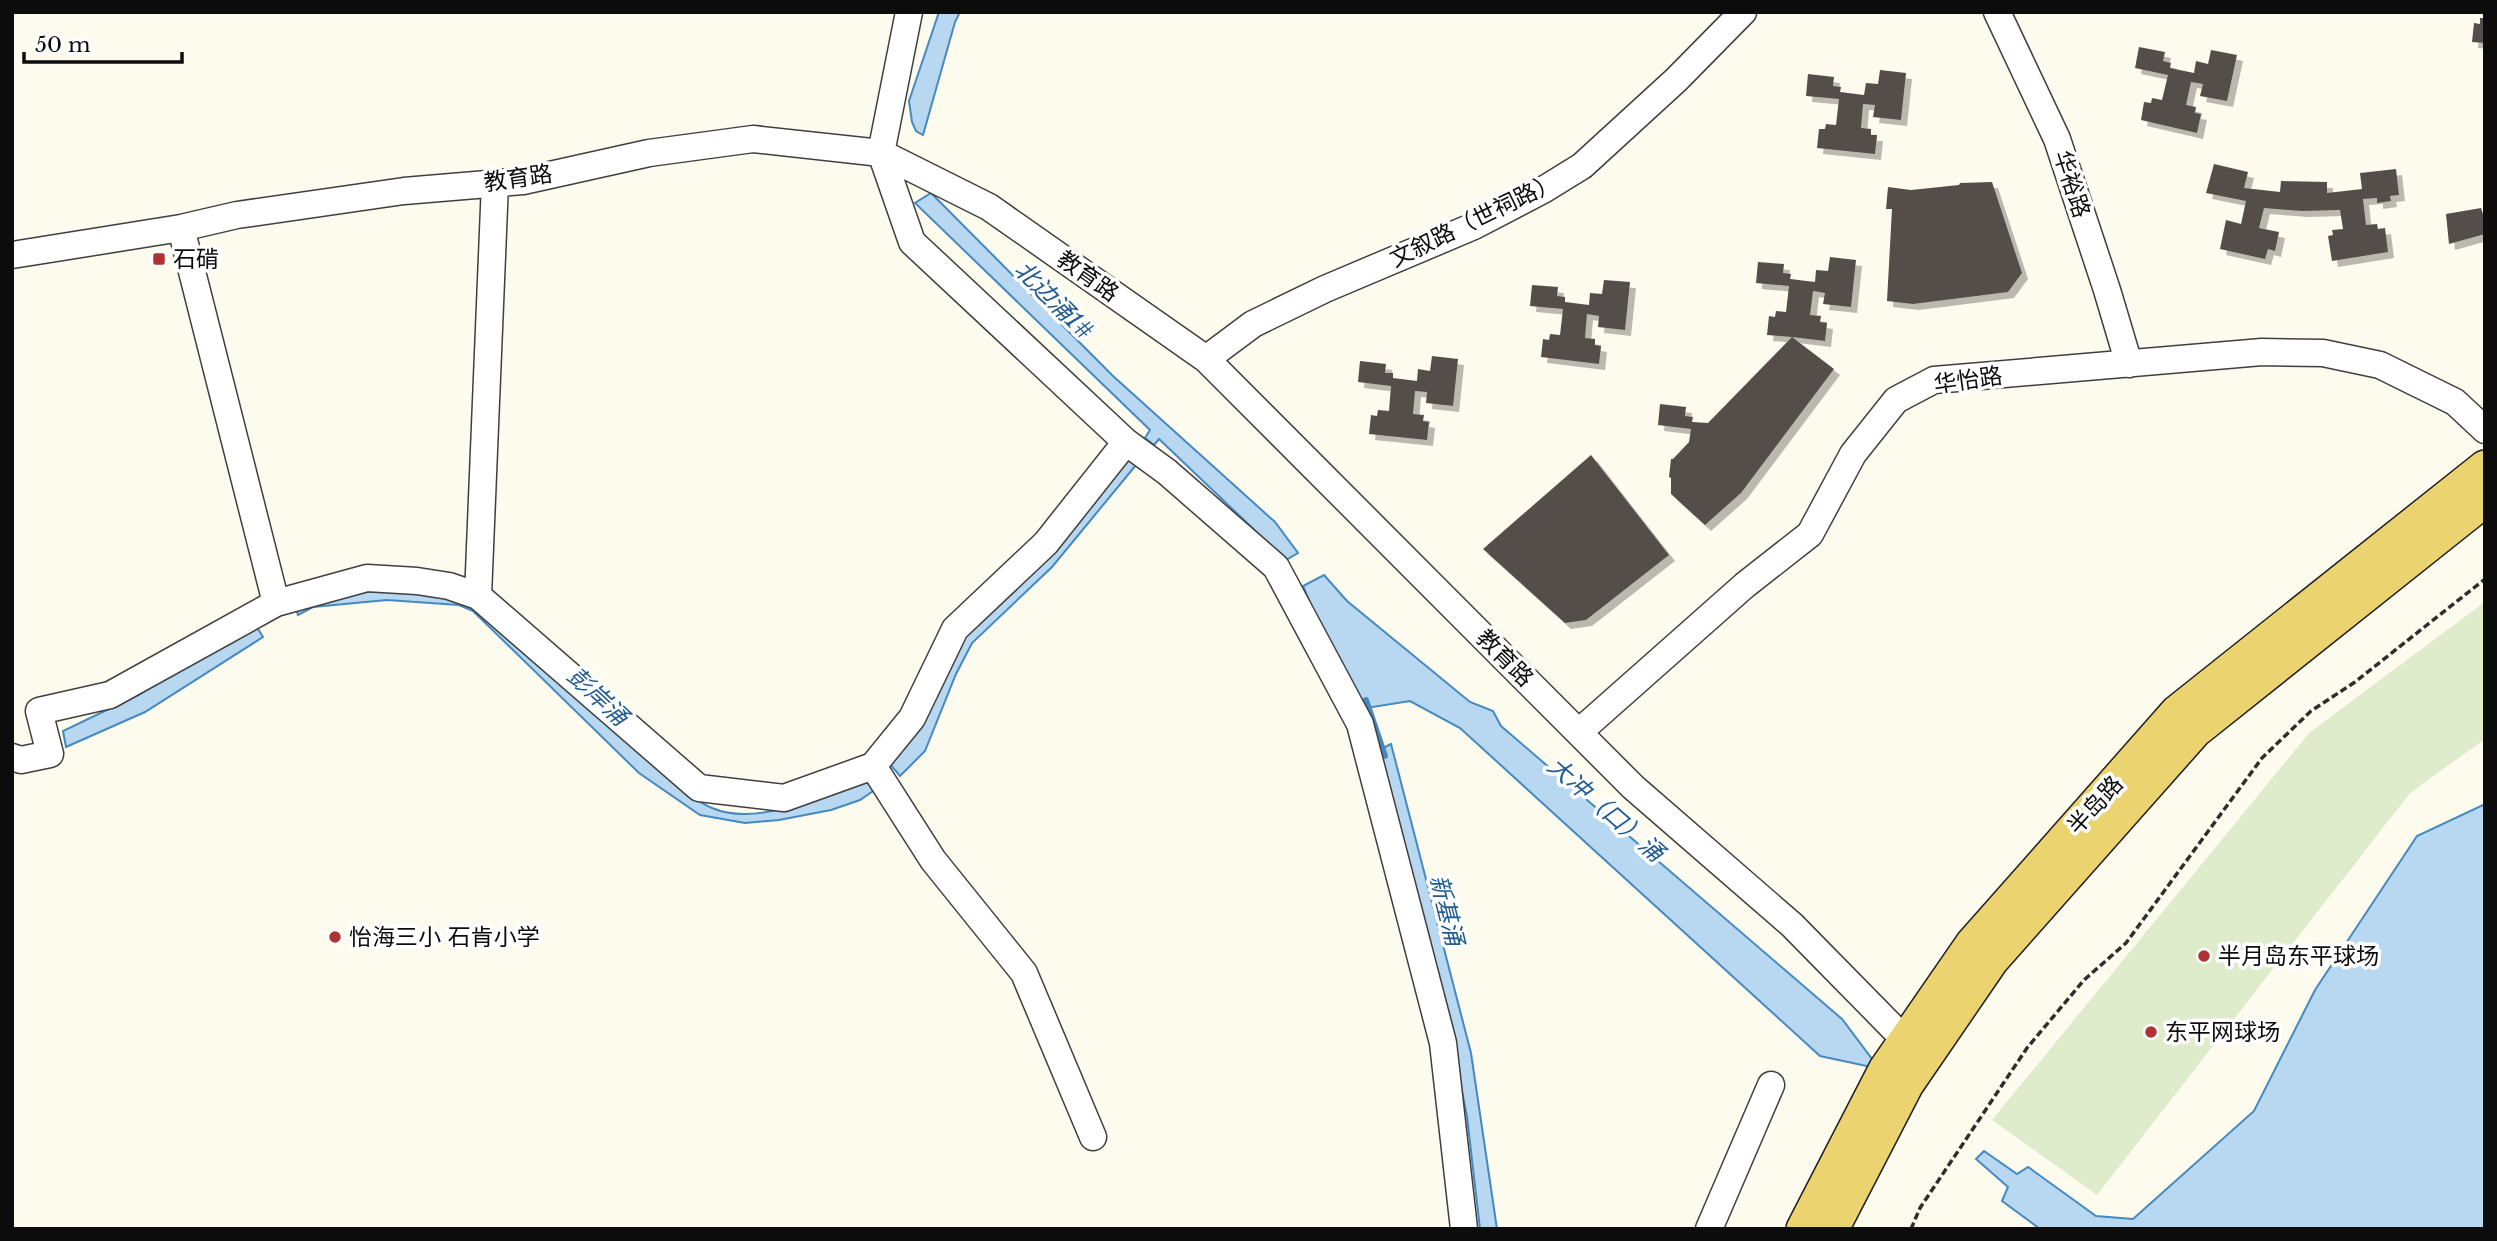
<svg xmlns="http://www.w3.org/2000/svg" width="2497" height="1241" font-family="'Libre Baskerville','Noto Sans SC',serif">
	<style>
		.pitch { fill: #dfeccb }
		.water { fill: #b7d8f0; stroke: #4589c0; stroke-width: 2 }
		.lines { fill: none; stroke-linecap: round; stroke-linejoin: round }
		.stream { stroke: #4589c0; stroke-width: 6 }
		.building { fill: #544e4a; filter: url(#shadow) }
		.minor-casing { stroke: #3f3f3f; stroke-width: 29 }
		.major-casing { stroke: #1d1d1d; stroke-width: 36 }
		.path { stroke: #2e2e2e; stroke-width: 3.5; stroke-dasharray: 7 3.5; stroke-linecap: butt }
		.minor { stroke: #fff; stroke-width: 26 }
		.major { stroke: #ebd370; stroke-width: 33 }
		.poi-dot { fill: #af3232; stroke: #fff; stroke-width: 2.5 }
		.labels { text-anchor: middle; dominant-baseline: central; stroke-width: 7; stroke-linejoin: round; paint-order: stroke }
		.street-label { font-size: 23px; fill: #0c0c0c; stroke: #fff }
		.poi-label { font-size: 23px; fill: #0c0c0c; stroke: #fff; text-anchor: start }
		.water-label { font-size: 24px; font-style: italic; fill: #225c92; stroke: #fff }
	</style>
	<defs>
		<filter id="shadow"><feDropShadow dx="6" dy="6" stdDeviation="0" flood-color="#0004"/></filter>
	</defs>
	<rect width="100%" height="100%" fill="#fdfbee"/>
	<!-- pitch -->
	<path class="pitch" d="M2485 602V739L2410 793 2097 1195 1992 1120 2310 732Z"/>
	<!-- water -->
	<path class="water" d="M939 12H960L955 22 923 135 916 131 912 122 909 101Z
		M931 193 1113 376 1275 522 1298 553 1286 560 1159 439 1154 445 1145 438 1150 430 915 203Z
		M1129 459 1136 465 1052 567 972 643 956 674 925 751 900 776 889 763 957 639Z
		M1324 575 1347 601 1470 702 1493 711 1501 726 1842 1019 1875 1063 1871 1067 1820 1056 1460 728 1410 701 1360 709 1349 697 1303 586Z
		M449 591 473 600 688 794C696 799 704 805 712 808 760 828 826 793 871 777L876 789 860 800 831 810 779 820 745 823 700 815 639 773 473 611 459 605 387 600 313 607 298 615 295 605 361 592Z
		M255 624 263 637 145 712 66 747 63 731 138 695Z
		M1391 744 1471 1053 1497 1229H1480L1467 1117 1446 1008 1375 752Z
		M2485 804V1229H2040L2002 1201 2008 1187 1976 1159 1984 1151 2017 1174 2028 1167 2096 1216 2133 1219 2254 1111 2315 990 2417 836Z"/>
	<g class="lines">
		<!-- stream -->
		<path class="stream" d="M1366 700 1385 756"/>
	</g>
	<!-- building -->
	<path class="building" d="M2480 18H2485V43L2472 42 2474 23 2480 24Z
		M2139 47 2165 52 2163 61 2171 63 2170 68 2194 73 2196 61 2208 64 2211 50 2237 55 2227 101 2200 96 2203 84 2191 82 2186 105 2196 107 2195 113 2201 114 2197 133 2141 120 2144 102 2151 103 2152 98 2162 100 2168 75 2135 68Z
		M1880 70 1906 73 1901 120 1873 117 1875 105 1863 104 1861 128 1871 129V135H1877L1875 154 1817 148 1819 129H1825L1826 124 1836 125 1839 99 1806 96 1808 74 1834 77 1833 86 1841 87 1840 92 1864 95 1866 83 1878 84Z
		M2214 164 2248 172 2244 188 2280 192 2281 181 2327 182V193L2362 189 2360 173 2396 169 2399 195 2390 196 2391 201 2377 203V198L2363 199 2366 225 2377 224 2378 229 2385 228 2388 252 2332 261 2328 236 2333 235 2332 230 2343 229 2340 210 2302 211 2264 208 2259 228 2279 232 2275 251 2268 249 2265 259 2220 249 2226 220 2241 224 2246 201 2206 193Z
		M1992 182 2022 273 2008 292 1913 304 1887 301 1892 209H1886L1888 187 1911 190 1959 185 1960 183Z
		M2481 208 2485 220V234L2449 244 2446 214Z
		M1830 257 1856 260 1851 307 1823 304 1825 293 1813 291 1810 315 1821 316 1820 322 1827 323 1825 341 1792 337 1834 369 1741 493 1705 525 1671 494V478L1669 477 1671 459H1673L1689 442 1691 429 1658 425 1660 404 1686 407 1685 416 1693 417 1692 422 1708 423 1792 337 1767 335 1769 316 1775 317 1776 311 1786 312 1789 286 1756 283 1758 262 1784 264 1783 273 1791 274 1790 279 1815 282 1816 270 1828 271Z
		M1604 280 1630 282 1625 330 1598 327 1599 316 1587 314 1585 338 1595 339V345L1601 346 1599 364 1541 357 1543 339 1549 340 1550 334 1560 335 1563 309 1530 306 1532 285 1558 287 1557 296 1565 297V302L1589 305 1590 293 1602 294Z
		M1432 356 1458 359 1453 406 1426 403 1427 392 1415 391 1413 414 1424 415 1423 421 1429 422 1427 440 1369 434 1371 415 1377 416 1378 410 1389 411 1391 386 1358 382 1360 361 1386 364 1385 373H1393V378L1417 381 1418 369 1430 371Z
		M1591 455 1669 555 1586 620 1565 623 1483 549Z"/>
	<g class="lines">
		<defs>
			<path id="minor" d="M909 12 881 153 912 242 1126 442 1167 472 1276 567 1360 724 1443 1043 1464 1229
				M1997 12 2057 139 2107 290 2129 364
				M181 228 276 603
				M12 255 181 228 237 215 404 191 523 181 649 153 753 139 881 153 989 207 1206 359 1633 787 1792 925 1905 1040
				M1206 359 1253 324 1325 289 1474 226 1543 190 1582 166 1676 80 1743 12
				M478 596 495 183
				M1579 732 1745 585 1810 534 1853 454 1896 400 1934 380 2262 352 2323 353 2380 365 2455 402 2485 430
				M12 757 21 760 50 754 39 711 110 695 276 603 367 578 417 581 449 586 478 596 699 788 784 798 873 766 912 718 955 629 1046 543 1126 442
				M873 766 933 860 1024 973 1093 1137
				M1709 1229 1771 1085"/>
			<path id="major" d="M1803 1229 1885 1070 1972 944 2177 712 2485 467
				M1832 1229 1907 1084 1992 960 2195 731 2485 500"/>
		</defs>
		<!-- minor casing -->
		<use href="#minor" class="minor-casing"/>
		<!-- major casing -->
		<use href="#major" class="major-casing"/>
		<!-- path -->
		<path class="path" d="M1911 1229 1920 1208 2027 1048 2084 980 2126 943 2262 758 2311 711 2355 682 2485 579"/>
		<!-- minor -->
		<use href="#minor" class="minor"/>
		<!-- major -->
		<use href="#major" class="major"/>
	</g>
	<!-- markers -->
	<g class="poi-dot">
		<rect x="152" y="252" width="14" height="14" rx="3.5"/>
		<circle cx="335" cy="937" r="7"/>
		<circle cx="2204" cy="956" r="7"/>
		<circle cx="2151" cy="1032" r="7"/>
	</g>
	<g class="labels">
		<!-- street labels -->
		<g class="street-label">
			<text transform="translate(518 178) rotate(-8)">教育路</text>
			<text transform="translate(2072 184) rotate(72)">华裕路</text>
			<text transform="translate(1474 220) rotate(-26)">文叙路（世祠路）</text>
			<text transform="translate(1088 276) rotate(35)">教育路</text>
			<text transform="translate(1968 380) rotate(-8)">华怡路</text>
			<text transform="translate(1505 658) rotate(45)">教育路</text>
			<text transform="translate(2095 805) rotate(-48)">半岛路</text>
		</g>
		<!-- poi labels -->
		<g class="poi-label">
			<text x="173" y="259">石𬒔</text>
			<text x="349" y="937">怡海三小 石肯小学</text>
			<text x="2218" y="956">半月岛东平球场</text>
			<text x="2165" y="1032">东平网球场</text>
		</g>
		<!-- water labels -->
		<g class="water-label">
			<text transform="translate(1054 300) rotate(45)">北边涌1#</text>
			<text transform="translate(598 696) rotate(43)">彭岸涌</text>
			<text transform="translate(1606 809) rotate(41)">大冲（口）涌</text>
			<text transform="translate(1447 910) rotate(76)">新基涌</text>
		</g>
	</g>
	<!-- border -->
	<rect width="2497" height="1241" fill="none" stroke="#0c0c0c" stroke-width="28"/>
	<!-- scale -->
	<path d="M24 52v10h158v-10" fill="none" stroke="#0c0c0c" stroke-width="3.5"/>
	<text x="35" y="52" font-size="21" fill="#0c0c0c" stroke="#ffffff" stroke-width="5" paint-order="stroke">50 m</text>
</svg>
